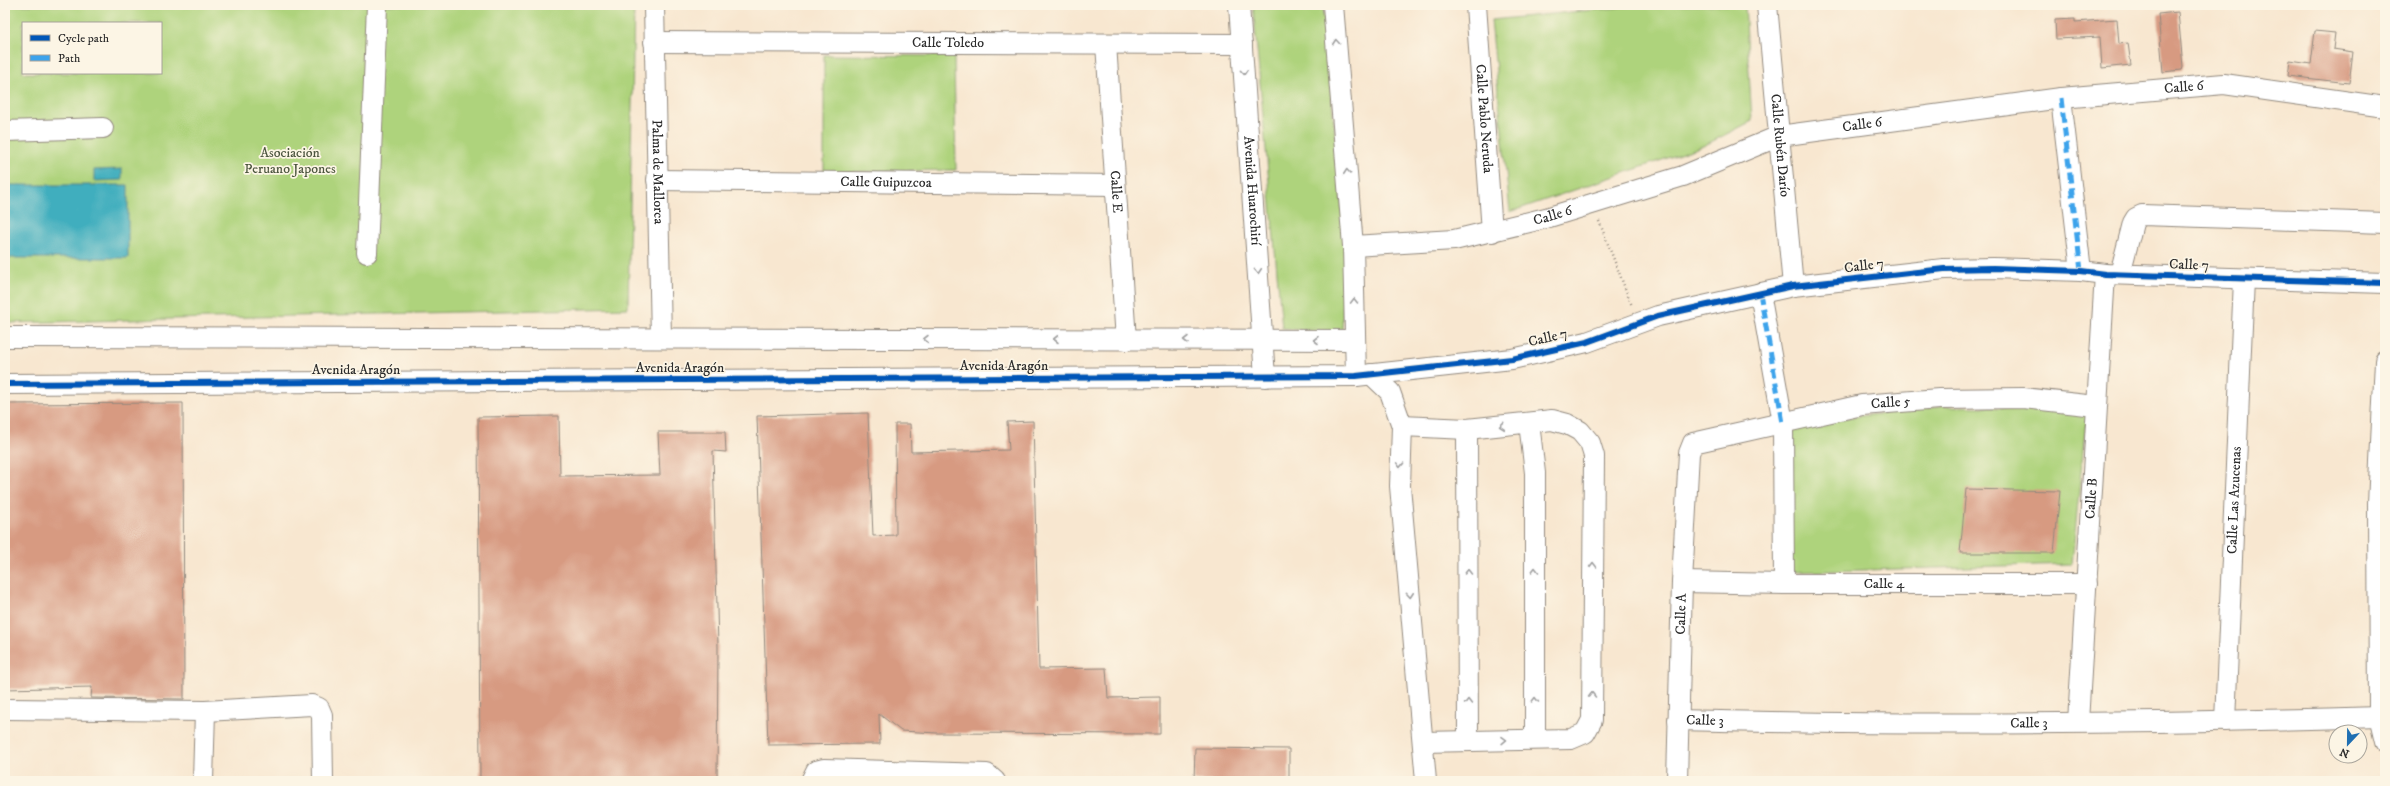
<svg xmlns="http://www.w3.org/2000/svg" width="2390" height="786" font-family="'IM FELL DW Pica',serif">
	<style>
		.green { fill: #aed37c; stroke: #6c7f54; fill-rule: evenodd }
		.water { fill: #40aebe; stroke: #366c74 }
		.building { fill: #d79a81 }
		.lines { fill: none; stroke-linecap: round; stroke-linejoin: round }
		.minor-casing { stroke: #92897e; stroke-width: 22 }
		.path { stroke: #92897e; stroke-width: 2.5; stroke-dasharray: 1 3; stroke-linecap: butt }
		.minor { stroke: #fff; stroke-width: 20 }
		.quiet { stroke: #3ea3eb; stroke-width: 5; stroke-dasharray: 10 5; stroke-linecap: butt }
		.cycleway-casing { stroke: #fcf5e5; stroke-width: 8 }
		.cycleway { stroke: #0057b8; stroke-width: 6 }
		.oneway { stroke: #a0a0a0 }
		.labels { text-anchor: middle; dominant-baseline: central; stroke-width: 3.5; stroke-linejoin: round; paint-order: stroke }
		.street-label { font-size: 14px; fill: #2b2b2b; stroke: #fcf5e5 }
		.park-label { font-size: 14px; fill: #4c553f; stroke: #fcf5e5 }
	</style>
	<rect width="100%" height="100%" fill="#fcf5e5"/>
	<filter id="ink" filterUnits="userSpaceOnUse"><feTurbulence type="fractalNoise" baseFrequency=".025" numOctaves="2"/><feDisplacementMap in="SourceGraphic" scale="8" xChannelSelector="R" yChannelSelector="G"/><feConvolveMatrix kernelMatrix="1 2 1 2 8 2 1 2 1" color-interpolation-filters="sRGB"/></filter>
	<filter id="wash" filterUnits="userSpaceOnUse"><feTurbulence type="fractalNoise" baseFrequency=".012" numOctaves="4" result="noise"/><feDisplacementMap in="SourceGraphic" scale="16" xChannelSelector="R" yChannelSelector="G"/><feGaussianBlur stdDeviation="0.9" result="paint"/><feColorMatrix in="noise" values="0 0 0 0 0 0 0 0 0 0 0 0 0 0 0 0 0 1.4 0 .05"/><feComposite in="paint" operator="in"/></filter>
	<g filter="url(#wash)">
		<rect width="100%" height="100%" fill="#f8e7d0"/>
		<!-- green -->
		<path class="green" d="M5 5H634L628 308 5 323ZM23 23H161V73H23Z
			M1253 5H1323L1345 242 1342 335 1282 328Z
			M1644 5H1745L1752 121 1703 146 1510 212 1491 20Z
			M824 55 954 56 956 170 824 172Z
			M1948 406 2087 410 2072 564 1795 572 1789 570 1788 429 1851 417Z"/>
		<!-- water -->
		<path class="water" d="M122 169V180L94 181V170Z
			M5 185H128V258H5Z"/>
		<g id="blocks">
			<!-- building -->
			<path class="building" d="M2178 12 2183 67 2182 70 2163 72 2158 14Z
				M2075 19V22L2117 19 2119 44 2128 43 2131 65 2102 68 2100 37 2056 39 2055 20Z
				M2315 31 2335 33 2333 49 2353 52 2349 83 2288 76 2290 61 2311 64Z
				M183 403 184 699 91 698 92 687 5 689V404Z
				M868 413 873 536 896 535 895 424H910L911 452 1009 450 1007 422 1033 421 1039 669 1106 668 1108 698 1160 697V734L937 733 901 731 879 714 880 744 768 745 757 416Z
				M559 416 560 476 660 475 658 432H725L726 452 713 451 718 647 717 781H480L478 417Z
				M1966 489 2060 491 2054 553H1960Z
				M1195 748 1289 749V781H1194Z"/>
		</g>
	</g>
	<g filter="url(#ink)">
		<use href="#blocks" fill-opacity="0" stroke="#92897e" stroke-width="1"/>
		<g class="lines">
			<defs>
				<g id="minor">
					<path id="s1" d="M654 5 661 338"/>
					<path id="s2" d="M1239 5 1265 377"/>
					<path d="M1333 5 1353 246 1356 376"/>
					<path id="s3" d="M1476 5 1492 232"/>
					<path id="s4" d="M1767 5 1793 286"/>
					<path id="s5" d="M654 42 1242 44"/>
					<path id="s6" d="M1106 44 1126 340"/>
					<path d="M2061 98 2081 271"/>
					<path d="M5 131 103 128"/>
					<path id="s7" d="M657 180 1115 185"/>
					<path id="s8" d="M1353 246 1454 240 1546 218 1683 176 1779 136 2061 98 2224 84 2385 107"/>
					<path d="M367 253 377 5"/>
					<path d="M2120 274 2133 223 2136 218 2142 215 2385 223"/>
					<path d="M1760 293 1783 423 1784 584"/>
					<path d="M5 337 1355 340"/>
					<path d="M2385 361 2378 503 2379 717 2385 742"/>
					<path d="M1371 374 1390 392 1402 426 1400 486 1426 781"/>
					<path d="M5 384 1356 376 1512 359 1587 342 1658 316 1793 286 1944 269 1993 268 2081 271 2105 274 2385 283"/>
					<path d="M1529 423 1535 473V739"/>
					<path d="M1402 426 1467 429 1552 420 1567 424 1580 431 1590 443 1594 456 1592 720 1585 733 1571 739 1423 742"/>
					<path d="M1467 429 1468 741"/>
					<path id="s9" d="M1682 582 1784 584H2087"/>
					<path d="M5 709 205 711 312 705 319 708 322 715 323 781"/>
					<path id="s10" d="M1678 720C1912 726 2145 724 2379 717"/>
					<path id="s11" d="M2225 721 2244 279"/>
					<path id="s12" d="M2078 722 2105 274"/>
					<path d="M203 781 205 711"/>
					<path d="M811 781 816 771 824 769 987 774 995 781"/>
					<path id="s13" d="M1677 781 1682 582 1689 453 1693 443 1862 405 1939 399 2023 398 2096 406"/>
				</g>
			</defs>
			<!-- minor casing -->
			<use href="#minor" class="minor-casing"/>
			<!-- path -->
			<path class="path" d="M1599 221 1632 306"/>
			<!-- minor -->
			<use href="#minor" class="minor"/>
			<!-- quiet -->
			<path class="quiet" d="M2061 98 2081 271
				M1760 293 1783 423"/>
			<defs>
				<path id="cycleway" d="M5 384 1356 376 1512 359 1587 342 1658 316 1793 286 1944 269 1993 268 2081 271 2105 274 2385 283"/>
			</defs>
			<!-- cycleway casing -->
			<use href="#cycleway" class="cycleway-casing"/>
			<!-- cycleway -->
			<use href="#cycleway" class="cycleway"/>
		</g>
		<!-- one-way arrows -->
		<defs><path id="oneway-chevron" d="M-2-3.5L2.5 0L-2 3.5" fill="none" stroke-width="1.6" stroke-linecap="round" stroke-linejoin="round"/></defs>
		<g class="oneway">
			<use href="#oneway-chevron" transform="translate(1336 42) rotate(-95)"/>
			<use href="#oneway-chevron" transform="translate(1244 72) rotate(86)"/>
			<use href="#oneway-chevron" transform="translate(1347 172) rotate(-95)"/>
			<use href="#oneway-chevron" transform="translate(1258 271) rotate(86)"/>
			<use href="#oneway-chevron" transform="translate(1354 301) rotate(-91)"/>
			<use href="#oneway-chevron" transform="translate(926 339) rotate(-180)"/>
			<use href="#oneway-chevron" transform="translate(1056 339) rotate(-180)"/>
			<use href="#oneway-chevron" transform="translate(1186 340) rotate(-180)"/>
			<use href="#oneway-chevron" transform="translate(1316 340) rotate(-180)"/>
			<use href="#oneway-chevron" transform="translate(1502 426) rotate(175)"/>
			<use href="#oneway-chevron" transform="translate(1400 465) rotate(92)"/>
			<use href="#oneway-chevron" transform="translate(1593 565) rotate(-90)"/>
			<use href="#oneway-chevron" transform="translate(1535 570) rotate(-90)"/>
			<use href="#oneway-chevron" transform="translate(1468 572) rotate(-90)"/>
			<use href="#oneway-chevron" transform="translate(1410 595) rotate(85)"/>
			<use href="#oneway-chevron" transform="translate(1592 695) rotate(-90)"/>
			<use href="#oneway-chevron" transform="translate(1535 700) rotate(-90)"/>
			<use href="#oneway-chevron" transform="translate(1468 702) rotate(-90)"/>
			<use href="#oneway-chevron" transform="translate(1504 740) rotate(-1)"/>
		</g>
	</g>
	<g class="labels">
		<!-- street labels -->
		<g class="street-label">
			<text stroke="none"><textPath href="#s5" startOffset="294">Calle Toledo</textPath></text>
			<text stroke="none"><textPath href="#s8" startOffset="851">Calle 6</textPath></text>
			<text stroke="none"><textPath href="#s3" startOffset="114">Calle Pablo Neruda</textPath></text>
			<text stroke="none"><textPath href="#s8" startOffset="527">Calle 6</textPath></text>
			<text stroke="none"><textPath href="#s4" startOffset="141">Calle Rubén Darío</textPath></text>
			<text stroke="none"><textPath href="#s1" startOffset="167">Palma de Mallorca</textPath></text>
			<text stroke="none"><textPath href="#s7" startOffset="229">Calle Guipuzcoa</textPath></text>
			<text stroke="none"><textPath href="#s2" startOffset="186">Avenida Huarochirí</textPath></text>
			<text stroke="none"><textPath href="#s6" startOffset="148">Calle E</textPath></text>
			<text stroke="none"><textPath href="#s8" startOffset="203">Calle 6</textPath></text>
			<text transform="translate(2189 265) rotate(2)">Calle 7</text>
			<text transform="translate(1864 266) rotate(-7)">Calle 7</text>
			<text transform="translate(1548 338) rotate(-13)">Calle 7</text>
			<text x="1004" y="366">Avenida Aragón</text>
			<text x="680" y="368">Avenida Aragón</text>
			<text x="356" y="370">Avenida Aragón</text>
			<text stroke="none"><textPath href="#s13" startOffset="541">Calle 5</textPath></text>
			<text stroke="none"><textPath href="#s12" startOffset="224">Calle B</textPath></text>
			<text stroke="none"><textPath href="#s11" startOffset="221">Calle Las Azucenas</textPath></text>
			<text stroke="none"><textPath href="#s9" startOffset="202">Calle 4</textPath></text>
			<text stroke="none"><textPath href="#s13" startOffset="167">Calle A</textPath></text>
			<text stroke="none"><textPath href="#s10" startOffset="27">Calle 3</textPath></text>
			<text stroke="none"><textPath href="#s10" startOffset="351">Calle 3</textPath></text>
		</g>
		<!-- park labels -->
		<g class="park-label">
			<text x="290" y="153">Asociación<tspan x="290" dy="16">Peruano Japones</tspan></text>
		</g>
	</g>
	<!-- margin -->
	<rect width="2390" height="786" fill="none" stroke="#fcf5e5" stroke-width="20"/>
	<!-- legend -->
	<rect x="22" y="22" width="140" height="52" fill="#fcf5e5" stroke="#a8a49b"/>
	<rect x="30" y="35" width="20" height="6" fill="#0057b8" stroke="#a8a49b"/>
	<text x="58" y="42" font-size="12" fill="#2b2b2b">Cycle path</text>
	<rect x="30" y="55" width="20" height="6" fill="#3ea3eb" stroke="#a8a49b"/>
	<text x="58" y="62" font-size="12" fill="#2b2b2b">Path</text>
	<!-- north arrow -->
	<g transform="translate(2348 744) rotate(202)"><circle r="19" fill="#fcf5e5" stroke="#a8a49b"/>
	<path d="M0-3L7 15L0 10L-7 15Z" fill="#1f6fb2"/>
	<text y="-6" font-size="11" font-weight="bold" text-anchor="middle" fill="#2b2b2b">N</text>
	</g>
</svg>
